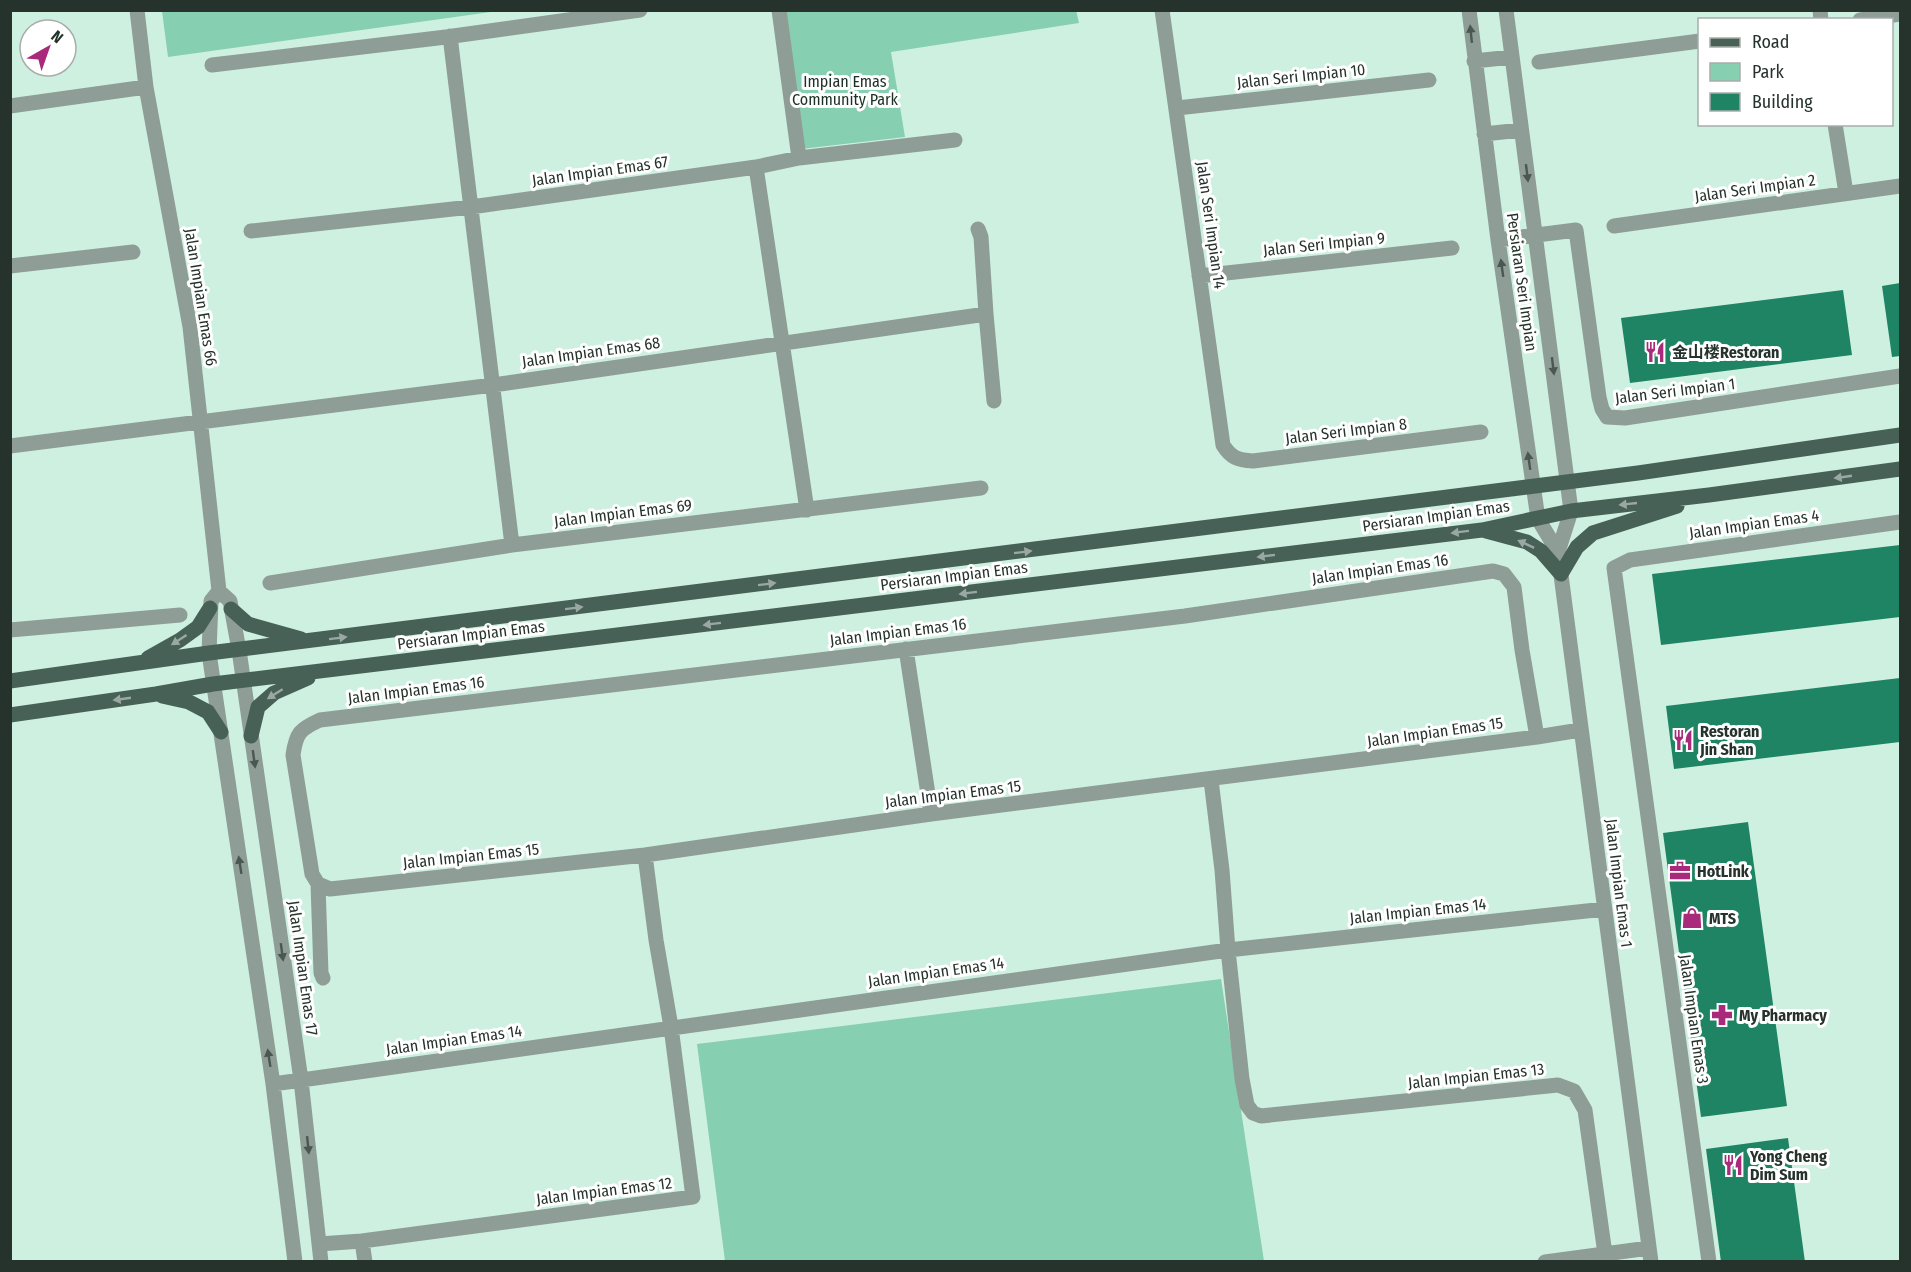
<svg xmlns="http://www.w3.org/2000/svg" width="1911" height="1272" font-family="'Fira Sans Condensed','Noto Sans SC',sans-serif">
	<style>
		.green { fill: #87cfb1 }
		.building { fill: #1f8464 }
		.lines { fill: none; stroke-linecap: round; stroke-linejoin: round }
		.minor { stroke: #8f9d97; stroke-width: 15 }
		.major { stroke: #486156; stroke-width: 15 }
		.oneway { fill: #4b5852 }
		.oneway2 { fill: #9aa8a2 }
		.labels { text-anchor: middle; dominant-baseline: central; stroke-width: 6; stroke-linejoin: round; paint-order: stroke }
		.street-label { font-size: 16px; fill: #26332d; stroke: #fff }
		.park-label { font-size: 16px; fill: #1b3027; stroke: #fff }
		.poi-label { font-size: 16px; font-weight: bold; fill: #26332d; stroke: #fff; text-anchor: start }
	</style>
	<rect width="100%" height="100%" fill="#cef0e1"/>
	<!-- green -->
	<path class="green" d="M1076 10 1079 23 891 52 905 137 801 149 784 11Z
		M162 11V10L498 11 168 57Z
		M1221 979 1264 1261H725L697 1044Z"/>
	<!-- building -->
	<path class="building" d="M1900 283V356L1892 357 1882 286Z
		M1843 290 1852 355 1630 383 1621 318Z
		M1900 545V617L1661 645 1652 574Z
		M1900 678V742L1674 769 1666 706Z
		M1748 822 1787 1106 1701 1117 1663 833Z
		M1788 1138 1805 1262H1721L1706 1149Z"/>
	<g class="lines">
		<!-- minor -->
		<path class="minor" d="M137 10 146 87 190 327 219 591 230 601 239 650 301 1080 321 1262
			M779 10 799 158
			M1162 10 1223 445C1231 458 1238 460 1253 461L1481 432
			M1469 10 1498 240 1538 519 1558 552
			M1506 10 1571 511 1558 552 1651 1262
			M1820 10 1821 20
			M1860 20 1900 14
			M450 36 512 545
			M1474 61 1512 57
			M1539 62 1700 41
			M212 65 446 37 640 10
			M10 106 146 87
			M1177 108 1429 80
			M1835 124 1846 193
			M1484 134 1521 130
			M756 167 807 510
			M1614 226 1900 186
			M978 229 981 237 986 314 994 401
			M251 231 471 207 756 167 799 158 955 140
			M1498 240 1576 230 1599 397 1602 409 1607 417 1625 418 1900 376
			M10 266 133 252
			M1199 276 1452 248
			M10 446 493 385 986 314
			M270 583 512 545 981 488
			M219 591 211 601 209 653 273 1084 295 1262
			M10 630 180 615
			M906 649 931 814
			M1537 737 1522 650 1514 587 1504 574 1493 571 1185 616 320 720C300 729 296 733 293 755L312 874 318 884 330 889 645 855 931 814 1537 737 1580 730
			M1211 780 1222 870 1228 950 1242 1079 1247 1105 1253 1113 1261 1116 1558 1085 1574 1091 1585 1110 1605 1254
			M318 884 321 973 323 978
			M273 1084 1228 950 1605 909
			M362 1241 365 1262
			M319 1244 362 1241 693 1197 671 1027 656 940 645 855
			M1545 1262 1649 1248
			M1709 1262 1614 568 1630 560 1900 522"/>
		<!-- major -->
		<path class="major" d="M1486 531 1527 542 1541 551 1561 574 1577 547 1593 533 1677 506
			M231 609 248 624 301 639
			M148 658 180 640 198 627 210 608
			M10 681 209 653 1638 473 1900 435
			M162 696 189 702 208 712 221 732
			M10 715 156 694 213 684 1482 530 1571 511 1709 495 1900 469
			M251 736 258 707 274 693 308 678"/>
	</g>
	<!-- one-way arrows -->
	<defs><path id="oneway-solid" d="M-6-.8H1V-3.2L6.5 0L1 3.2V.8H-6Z" transform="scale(1.5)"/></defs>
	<g class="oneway">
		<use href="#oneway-solid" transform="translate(1471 34) rotate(-96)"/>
		<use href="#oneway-solid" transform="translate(1527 173) rotate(83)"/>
		<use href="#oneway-solid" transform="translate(1502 268) rotate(-98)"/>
		<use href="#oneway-solid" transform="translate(1553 366) rotate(83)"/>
		<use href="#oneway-solid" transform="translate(1529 461) rotate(-98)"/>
		<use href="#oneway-solid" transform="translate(254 759) rotate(82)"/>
		<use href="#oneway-solid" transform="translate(240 865) rotate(-99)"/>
		<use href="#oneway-solid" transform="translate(282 952) rotate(82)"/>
		<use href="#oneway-solid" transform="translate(269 1058) rotate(-99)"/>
		<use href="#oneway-solid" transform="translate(308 1145) rotate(84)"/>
	</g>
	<g class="oneway2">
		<use href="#oneway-solid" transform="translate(1843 477) rotate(172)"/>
		<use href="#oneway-solid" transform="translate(1628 504) rotate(174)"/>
		<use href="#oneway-solid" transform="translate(1460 532) rotate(173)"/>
		<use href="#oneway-solid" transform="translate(1526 544) rotate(-155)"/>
		<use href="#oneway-solid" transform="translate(1023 552) rotate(-7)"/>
		<use href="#oneway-solid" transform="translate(1266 556) rotate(173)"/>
		<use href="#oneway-solid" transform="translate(767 584) rotate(-7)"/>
		<use href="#oneway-solid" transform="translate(968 593) rotate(173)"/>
		<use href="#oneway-solid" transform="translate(574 608) rotate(-7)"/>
		<use href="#oneway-solid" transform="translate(712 624) rotate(173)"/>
		<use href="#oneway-solid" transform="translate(338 638) rotate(-7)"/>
		<use href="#oneway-solid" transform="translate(179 640) rotate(147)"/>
		<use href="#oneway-solid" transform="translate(275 694) rotate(148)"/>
		<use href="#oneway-solid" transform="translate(122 699) rotate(172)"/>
	</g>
	<!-- icons -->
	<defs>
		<symbol id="restaurant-bare" viewBox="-9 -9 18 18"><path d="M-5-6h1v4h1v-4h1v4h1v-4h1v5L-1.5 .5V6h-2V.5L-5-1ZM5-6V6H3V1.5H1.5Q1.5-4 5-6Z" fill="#a92a7a" stroke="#fff" stroke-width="2.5" paint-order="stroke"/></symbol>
		<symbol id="office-bare" viewBox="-9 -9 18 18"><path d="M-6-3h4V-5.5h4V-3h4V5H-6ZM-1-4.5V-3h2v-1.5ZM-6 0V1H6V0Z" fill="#a92a7a" stroke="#fff" stroke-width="2.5" paint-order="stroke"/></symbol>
		<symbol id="shop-bare" viewBox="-9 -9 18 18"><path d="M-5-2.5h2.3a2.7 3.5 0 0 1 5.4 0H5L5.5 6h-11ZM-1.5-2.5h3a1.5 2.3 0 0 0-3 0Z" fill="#a92a7a" stroke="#fff" stroke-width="2.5" paint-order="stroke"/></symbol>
		<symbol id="pharmacy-bare" viewBox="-9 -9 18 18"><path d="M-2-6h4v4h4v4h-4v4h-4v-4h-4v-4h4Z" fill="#a92a7a" stroke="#fff" stroke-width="2.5" paint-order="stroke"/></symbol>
	</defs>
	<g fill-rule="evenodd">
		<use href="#restaurant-bare" x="1640" y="337" width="30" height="30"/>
		<use href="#restaurant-bare" x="1668" y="725" width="30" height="30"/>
		<use href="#office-bare" x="1665" y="856" width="30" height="30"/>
		<use href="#shop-bare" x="1677" y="903" width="30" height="30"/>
		<use href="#pharmacy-bare" x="1707" y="1000" width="30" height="30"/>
		<use href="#restaurant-bare" x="1718" y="1150" width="30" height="30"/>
	</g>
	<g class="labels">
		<!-- street labels -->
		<g class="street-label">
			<text transform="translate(1301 76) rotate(-6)">Jalan Seri Impian 10</text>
			<text transform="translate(600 171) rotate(-8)">Jalan Impian Emas 67</text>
			<text transform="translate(1755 188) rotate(-8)">Jalan Seri Impian 2</text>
			<text transform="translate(1211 225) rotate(82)">Jalan Seri Impian 14</text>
			<text transform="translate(1324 244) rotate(-6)">Jalan Seri Impian 9</text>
			<text transform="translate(1522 282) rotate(82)">Persiaran Seri Impian</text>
			<text transform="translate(201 297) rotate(81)">Jalan Impian Emas 66</text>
			<text transform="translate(591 352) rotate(-8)">Jalan Impian Emas 68</text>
			<text transform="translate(1675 391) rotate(-7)">Jalan Seri Impian 1</text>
			<text transform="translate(1346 431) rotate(-7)">Jalan Seri Impian 8</text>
			<text transform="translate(623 513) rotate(-7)">Jalan Impian Emas 69</text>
			<text transform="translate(1436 516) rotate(-8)">Persiaran Impian Emas</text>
			<text transform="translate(1754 524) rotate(-8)">Jalan Impian Emas 4</text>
			<text transform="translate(1380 569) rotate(-8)">Jalan Impian Emas 16</text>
			<text transform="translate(954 576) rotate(-7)">Persiaran Impian Emas</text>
			<text transform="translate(898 632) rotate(-7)">Jalan Impian Emas 16</text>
			<text transform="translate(471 635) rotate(-7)">Persiaran Impian Emas</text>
			<text transform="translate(416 690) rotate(-7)">Jalan Impian Emas 16</text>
			<text transform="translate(1435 732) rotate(-8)">Jalan Impian Emas 15</text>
			<text transform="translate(953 794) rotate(-7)">Jalan Impian Emas 15</text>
			<text transform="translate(471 856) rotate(-6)">Jalan Impian Emas 15</text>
			<text transform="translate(1619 883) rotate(83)">Jalan Impian Emas 1</text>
			<text transform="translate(1418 911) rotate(-6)">Jalan Impian Emas 14</text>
			<text transform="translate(303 968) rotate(82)">Jalan Impian Emas 17</text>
			<text transform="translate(936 972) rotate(-8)">Jalan Impian Emas 14</text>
			<text transform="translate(1694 1019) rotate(82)">Jalan Impian Emas 3</text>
			<text transform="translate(454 1040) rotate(-8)">Jalan Impian Emas 14</text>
			<text transform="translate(1476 1076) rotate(-6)">Jalan Impian Emas 13</text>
			<text transform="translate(604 1191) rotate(-7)">Jalan Impian Emas 12</text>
		</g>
		<!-- park labels -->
		<g class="park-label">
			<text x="845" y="81">Impian Emas<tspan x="845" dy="18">Community Park</tspan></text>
		</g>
		<!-- poi labels -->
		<g class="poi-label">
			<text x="1672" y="352">金山楼Restoran</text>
			<text x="1700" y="731">Restoran<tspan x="1700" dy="18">Jin Shan</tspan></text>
			<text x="1697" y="871">HotLink</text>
			<text x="1709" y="918">MTS</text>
			<text x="1739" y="1015">My Pharmacy</text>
			<text x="1750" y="1156">Yong Cheng<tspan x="1750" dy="18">Dim Sum</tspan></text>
		</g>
	</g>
	<!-- border -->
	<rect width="1911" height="1272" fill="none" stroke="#26332d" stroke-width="24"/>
	<!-- legend -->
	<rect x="1698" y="18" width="195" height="108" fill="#ffffff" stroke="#a8adab" stroke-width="1.5"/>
	<rect x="1710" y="38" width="30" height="9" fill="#486156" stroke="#a8adab" stroke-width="1.5"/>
	<text x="1752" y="48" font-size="18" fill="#26332d">Road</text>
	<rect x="1710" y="63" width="30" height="18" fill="#87cfb1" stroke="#a8adab" stroke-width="1.5"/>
	<text x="1752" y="78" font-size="18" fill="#26332d">Park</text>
	<rect x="1710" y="93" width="30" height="18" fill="#1f8464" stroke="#a8adab" stroke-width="1.5"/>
	<text x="1752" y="108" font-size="18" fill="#26332d">Building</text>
	<!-- north arrow -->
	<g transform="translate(48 48) rotate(40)"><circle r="28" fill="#ffffff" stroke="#a8adab" stroke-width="1.5"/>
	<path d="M0-4.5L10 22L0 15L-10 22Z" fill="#a92a7a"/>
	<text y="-9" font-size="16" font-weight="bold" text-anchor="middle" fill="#26332d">N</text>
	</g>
</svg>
